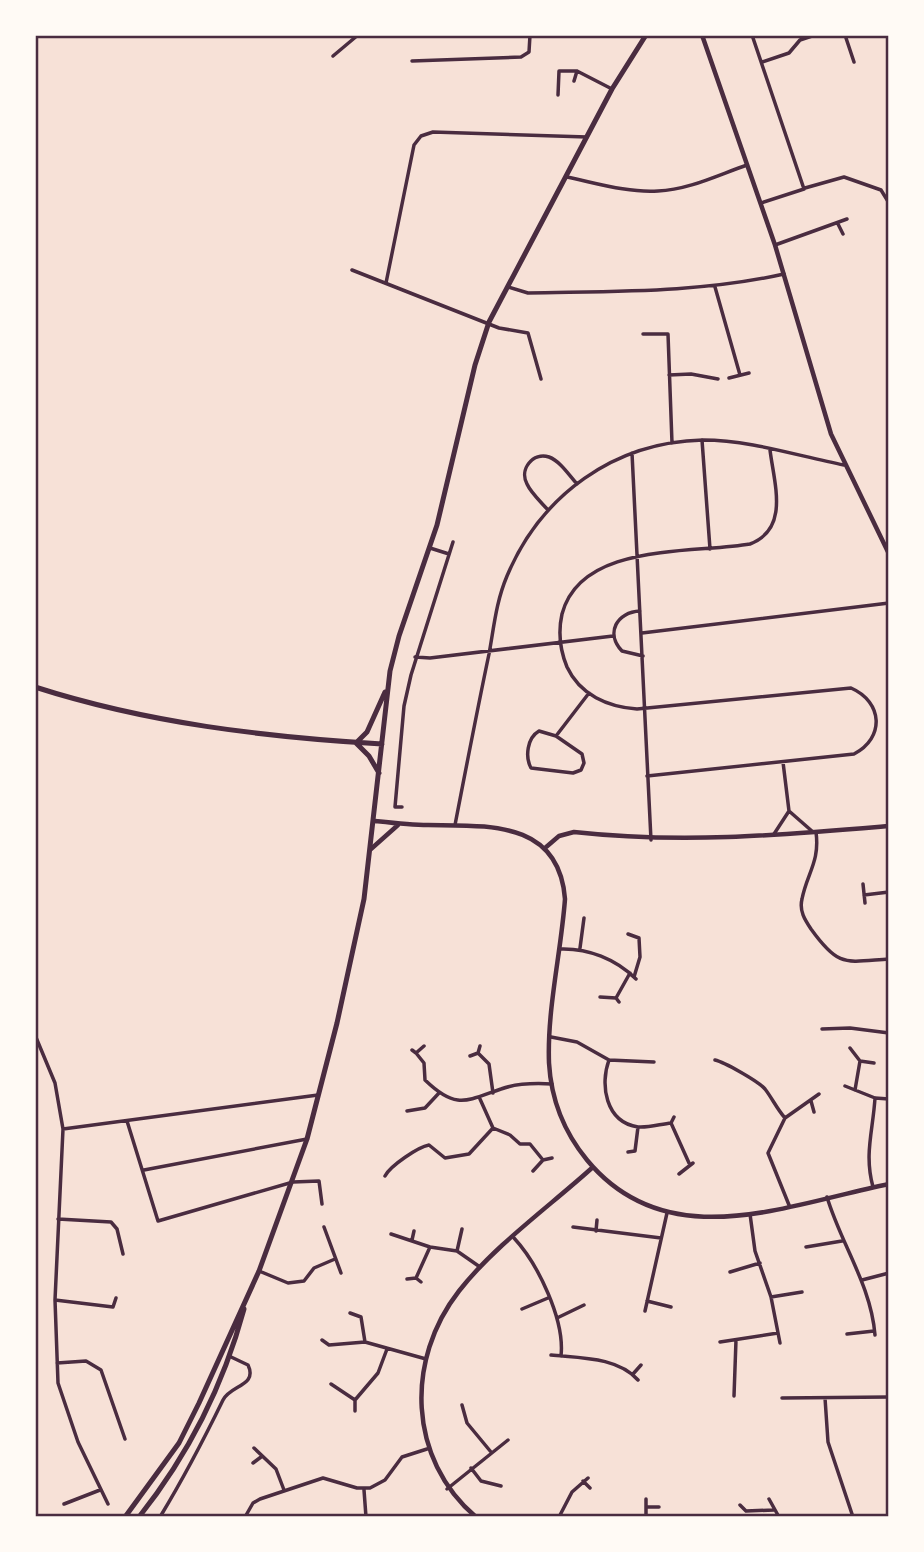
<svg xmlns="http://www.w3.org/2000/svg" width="924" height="1552" font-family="Commissioner,sans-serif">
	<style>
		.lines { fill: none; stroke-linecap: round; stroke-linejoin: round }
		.minor { stroke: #4a2c40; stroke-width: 3.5 }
		.tertiary { stroke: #4a2c40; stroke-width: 4.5 }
		.primary { stroke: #4a2c40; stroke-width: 5 }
		.neatline { fill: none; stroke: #4a2c40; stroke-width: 2.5 }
	</style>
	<rect width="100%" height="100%" fill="#f7e1d7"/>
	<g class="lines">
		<!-- minor -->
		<path class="minor" d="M752 35 804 189 761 203
			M845 35 854 62
			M333 56 358 35
			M412 61 521 57 529 52 530 35
			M762 62 789 53 800 40 815 35
			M574 81 577 71
			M558 95 559 71H577L612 89
			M567 177C596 183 628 193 658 191 688 190 718 175 747 165
			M805 188 844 177 881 190 889 203
			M838 224 843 234
			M775 245 847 219
			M352 270 499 328 528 333 541 379
			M386 283 414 145 421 136 433 132 587 137
			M508 287 528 293C614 291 699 293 784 274
			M715 287 740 375
			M643 334H668L672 443
			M669 375 691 374 718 379
			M729 378 749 373
			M702 440 710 549
			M632 453 651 840
			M548 510C541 502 531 493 527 484 519 469 533 452 549 457 560 461 569 475 577 484
			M430 548 449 554
			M640 611C617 612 605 633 622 651L643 656
			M642 633 889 603
			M415 657 430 658 613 636
			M539 731 556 736 582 754 584 763 581 770 573 773 531 768C525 757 527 738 539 731Z
			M556 736 589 693
			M783 762 789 811
			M647 776 854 754C885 738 883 702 851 688L637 709C608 707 580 695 567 667 560 650 558 632 562 614 581 542 692 554 750 544 790 529 774 483 770 450
			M402 807H395L404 706 411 675 453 542
			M455 825C466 768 477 711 489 654 494 627 496 602 507 576 541 495 614 442 703 440 750 440 798 456 844 465
			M816 832C820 862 807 873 802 899 799 911 805 920 811 929 839 968 845 962 889 959
			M774 834 789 811 813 832
			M863 884 865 903
			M864 895 889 892
			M628 934 639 938 640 957 634 977
			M580 948 584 918
			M560 949C588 948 616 959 636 979
			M600 997 616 998 619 1002
			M616 998 630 973
			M822 1029 850 1028 889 1033
			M35 1035 55 1083 63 1129 55 1300 58 1383 78 1442 108 1504
			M551 1037 577 1042 609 1060 654 1062
			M850 1048 860 1061 874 1063
			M412 1050 416 1053 424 1046
			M416 1053 424 1063 425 1080C456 1110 466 1101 501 1089 517 1083 535 1083 552 1084
			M478 1053 489 1064 493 1093
			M470 1056 478 1053 480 1046
			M609 1060C600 1084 605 1122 638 1127 648 1128 661 1124 671 1123L674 1117
			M715 1060C724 1062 758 1081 765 1089 772 1098 777 1109 785 1118
			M845 1086 875 1098 889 1099
			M855 1090 860 1061
			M811 1101 814 1112
			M407 1111 425 1108 439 1093
			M127 1121 158 1221 293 1182 319 1181 322 1204
			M671 1123 689 1163
			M493 1128 510 1135 520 1144H530L543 1160
			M63 1129 318 1095
			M628 1152 635 1151 638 1127
			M144 1170 307 1139
			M533 1171 543 1160 552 1158
			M679 1174 693 1163
			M385 1176C390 1166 418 1147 429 1145L445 1158 469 1154 493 1128 480 1099
			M873 1187C864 1154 873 1131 875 1098
			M827 1197C841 1244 871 1285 875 1335
			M789 1205 768 1153 785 1118 819 1094
			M750 1214 755 1251 771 1297 780 1343
			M58 1219 111 1222 117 1229 123 1254
			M324 1227 341 1273
			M573 1227 661 1238
			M596 1231 597 1220
			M391 1234 430 1247 457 1251 480 1267
			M514 1238C538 1264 565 1320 561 1356
			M412 1240 414 1231
			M806 1247 842 1241
			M457 1251 462 1229
			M259 1271 288 1283 304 1281 314 1268 335 1259
			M730 1272 760 1263
			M416 1278 430 1247
			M407 1279 416 1278 421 1282
			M862 1280 889 1273
			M771 1297 802 1292
			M55 1300 113 1307 116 1298
			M647 1301 671 1307
			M522 1309 548 1298
			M645 1311 667 1213
			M350 1313 361 1317 365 1342
			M557 1318 584 1305
			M847 1334 874 1331
			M322 1340 329 1345 365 1342 426 1359
			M720 1342 778 1333
			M551 1355C580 1358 618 1357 638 1380
			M57 1363 86 1361 101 1370 125 1439
			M633 1374 641 1365
			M331 1384 355 1400
			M734 1396 736 1340
			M782 1398 889 1397
			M825 1398 828 1442 853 1517
			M462 1405 467 1423 491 1452
			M355 1411V1400L378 1373 387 1349
			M254 1448 276 1469 284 1490
			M253 1463 261 1457
			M471 1468 481 1481 501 1486
			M583 1481 590 1488
			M447 1489 508 1440
			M364 1490 366 1517
			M769 1499 779 1517
			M64 1504 100 1490
			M740 1505 746 1511 774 1510
			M647 1507H659
			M160 1517C183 1479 204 1439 223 1400 230 1385 258 1386 248 1365L229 1356
			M245 1517 253 1503 260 1499 323 1478 357 1488H370L385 1480 402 1457 427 1449
			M559 1517 572 1492 588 1478
			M646 1517V1499"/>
		<!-- tertiary -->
		<path class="tertiary" d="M702 35 775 245 831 434 889 554
			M375 821C393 823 410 825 428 825 488 826 559 820 565 899 561 953 547 1009 549 1063 551 1098 564 1132 587 1160 667 1257 786 1205 889 1184
			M545 848 559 836 574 832C682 844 782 835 889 826
			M371 849 398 825
			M476 1517C408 1459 405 1360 459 1291 495 1245 550 1206 593 1167"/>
		<!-- primary -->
		<path class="primary" d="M35 687C147 723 264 737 382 744
			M356 743 367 732 385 692
			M356 743 369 756 379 773
			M125 1517 179 1443 199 1403 259 1271 307 1139 337 1023 364 899 390 671 399 636 437 525 475 365 489 322 612 89 646 35
			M139 1517C189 1454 223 1387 244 1309"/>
	</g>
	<!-- border -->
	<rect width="924" height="1552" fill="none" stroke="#fffaf5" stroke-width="74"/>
	<rect x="37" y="37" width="850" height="1478" class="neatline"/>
</svg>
